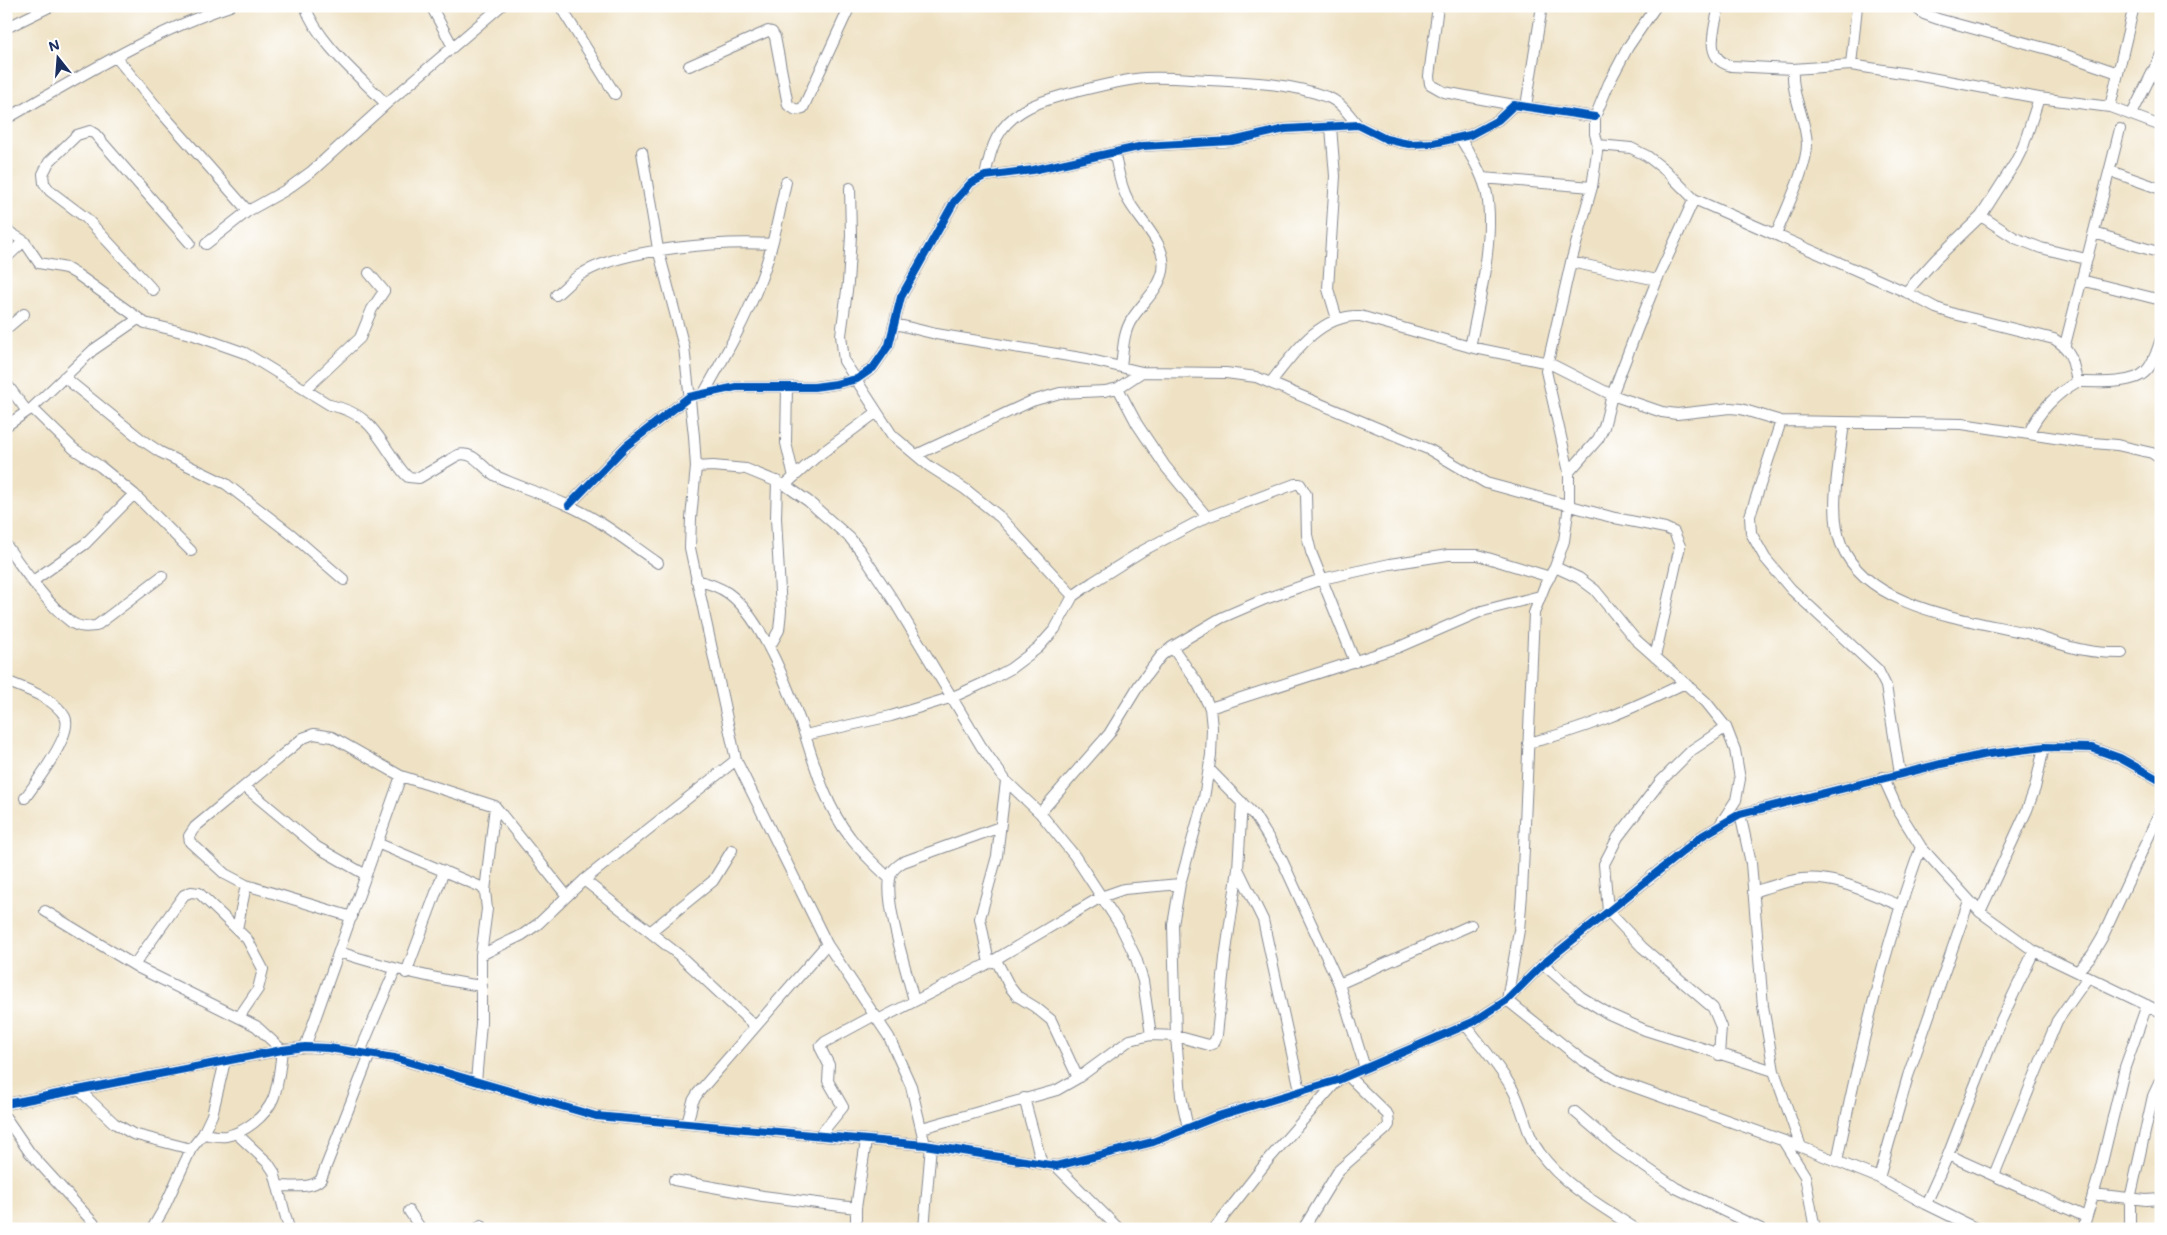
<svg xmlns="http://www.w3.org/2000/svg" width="2167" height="1235" font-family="Mali,sans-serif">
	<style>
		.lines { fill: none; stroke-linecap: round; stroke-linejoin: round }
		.street-casing { stroke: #858891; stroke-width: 12 }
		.street { stroke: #fff; stroke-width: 10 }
		.cycleway-casing { stroke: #fff; stroke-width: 11 }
		.cycleway { stroke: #0057b8; stroke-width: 8 }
	</style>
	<rect width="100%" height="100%" fill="#fff"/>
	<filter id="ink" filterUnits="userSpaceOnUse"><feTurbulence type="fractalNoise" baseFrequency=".02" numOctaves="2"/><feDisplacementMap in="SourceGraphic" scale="10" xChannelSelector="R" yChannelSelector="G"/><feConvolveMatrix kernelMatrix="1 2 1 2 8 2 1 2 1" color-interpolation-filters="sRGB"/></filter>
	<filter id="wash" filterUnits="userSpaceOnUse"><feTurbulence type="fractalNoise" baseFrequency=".0096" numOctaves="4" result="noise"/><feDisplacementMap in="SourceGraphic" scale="20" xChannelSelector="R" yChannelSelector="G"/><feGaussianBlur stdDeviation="1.12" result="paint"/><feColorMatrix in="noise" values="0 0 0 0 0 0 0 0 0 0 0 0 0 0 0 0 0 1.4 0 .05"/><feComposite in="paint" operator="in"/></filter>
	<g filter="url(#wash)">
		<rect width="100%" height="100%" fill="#efe2c4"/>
	</g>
	<g filter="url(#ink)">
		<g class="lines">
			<defs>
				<path id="street" d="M305 6C318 43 359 76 386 104
					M431 6 453 47
					M560 6 615 94
					M1438 6 1429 76 1430 84 1444 92 1514 105
					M1719 6C1715 28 1702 58 1731 66L1793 69
					M1914 6 1924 14 1938 19 2048 49 2118 73
					M6 28 51 6
					M116 57 160 111 248 211
					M1851 65 1857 6
					M689 66 768 31 772 32 775 37 788 105 796 110 803 108 850 6
					M1526 106 1542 6
					M2110 107 2134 6
					M2132 114 2161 55
					M6 119C78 78 151 32 230 6
					M1331 127 1335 176 1328 289 1337 319
					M1460 138C1470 154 1481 171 1486 190 1496 232 1479 304 1470 347
					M1598 145 1631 148 1647 156 1665 170 1694 199 1906 292 1936 308 1954 314 2054 339C2072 349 2073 362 2077 382 2057 393 2038 412 2029 433
					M642 152 658 249 684 347 694 436 696 467 691 518 690 548 736 760 827 944 889 1037 911 1086 925 1145
					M1114 152C1118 168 1120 186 1128 200 1139 221 1168 244 1163 271 1159 290 1142 303 1132 319 1123 332 1123 351 1121 367
					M2110 171 2161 189
					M985 176C991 147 997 126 1024 110 1037 102 1053 98 1067 94 1093 88 1119 80 1145 78 1167 77 1189 79 1210 80 1248 82 1291 83 1327 97 1340 101 1349 115 1358 125
					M1482 178 1592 187
					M850 188 851 236 848 283 841 335 844 361 892 435 929 466 965 489 1000 517 1073 596
					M1981 216 2015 238 2041 248 2086 259
					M6 230 24 241 39 263 66 268 78 275 145 323 194 335 245 353 330 405C367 413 374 430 394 459 398 465 402 472 408 477L419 478 458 455C474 450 483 469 496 476 519 487 544 494 567 505 600 519 629 543 658 563
					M2094 233 2161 253
					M1776 235C1785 211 1807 168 1807 144 1806 118 1791 96 1793 69L1851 65 1915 75 2039 98 2110 107 2161 126
					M206 244 248 211 286 190 312 171 386 104 501 6
					M6 258 24 241
					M1571 262 1657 280
					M2081 280 2161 300
					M153 290 86 218 50 191 44 183 43 174 49 162 77 135 90 131 95 134 190 243
					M1906 292 1936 259 1981 216 2015 163 2023 147 2039 98
					M556 295C565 288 573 278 583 273 626 248 722 241 772 244
					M895 324 936 334 1087 359 1142 372 1226 373 1256 377 1430 450 1486 483 1615 518 1665 528 1674 532 1680 546 1655 657
					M6 329 24 314
					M2065 345 2120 129
					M64 377 142 440 160 452 226 484 292 535 344 580
					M1271 382C1293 354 1320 314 1360 316L1470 347 1549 363 1612 395 1662 412 1677 414 1730 408 1741 409 1781 421 1962 424 2081 442 2117 445 2152 453 2161 459
					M2077 382C2094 382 2134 385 2146 371 2154 363 2157 350 2161 339
					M6 383 26 410
					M787 387 786 443 794 477
					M1118 388 1137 424 1165 466 1207 517
					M306 389 360 338 372 309 384 291 369 273
					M704 393C725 356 746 319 761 279 773 248 779 214 786 182
					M32 408 74 449 101 467 134 494 191 551
					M1781 421 1750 516 1751 533 1765 558 1791 589 1878 670 1886 686 1900 774
					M1844 423C1840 458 1828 511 1841 544 1867 609 1967 619 2026 633 2045 638 2064 647 2084 650 2097 653 2109 653 2122 653
					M6 426 32 408 93 350 138 319
					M916 455 1032 401 1060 393 1105 391 1118 388 1142 372
					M696 467 713 466 746 469 785 485 808 501 850 538 861 552 897 606 981 746 1006 781 1040 813 1074 855 1120 925 1136 958 1143 981 1151 1035
					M1569 472 1598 439 1604 427 1612 395 1637 330 1657 280 1694 199
					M785 485 815 458 877 412
					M569 505 626 446 689 397 736 387H814L836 384 857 379 873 368 889 345 901 297 954 202 971 183 985 176 1033 170 1143 146 1232 141 1285 129 1358 125 1386 139 1399 142 1409 144 1434 143 1470 135 1498 120 1514 105 1595 117
					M6 545C23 569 47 604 71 622 79 628 87 627 96 626L162 576
					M1555 567 1579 578 1595 590 1635 639 1706 702 1726 727 1735 750 1740 779 1736 800 1721 823
					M696 580C708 583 718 586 728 593 763 618 791 695 805 735L891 716 953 697 988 681 1010 669 1038 648 1055 629 1073 596 1093 582 1144 550 1207 517 1295 484H1300L1306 494 1307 535 1311 552 1355 662
					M33 581 85 544 134 494
					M1172 647 1197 682 1210 708 1212 728 1211 755 1204 798 1180 884 1173 925 1176 1036 1181 1096 1188 1128
					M769 648 779 630 781 611 776 518 777 481
					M6 681C25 689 55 698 65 717 74 733 35 784 25 798
					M1210 708 1399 647 1482 611 1540 596
					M805 735C816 770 827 808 850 837 861 852 876 866 890 879
					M1528 743C1584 730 1633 708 1685 683
					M1209 769 1255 816 1282 860 1339 984 1365 1068
					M1883 777 1898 810 1921 847 1980 912 2034 951 2161 1012
					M245 787 317 847 366 875
					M1040 813 1109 734 1139 685 1161 656 1172 647 1221 618 1265 599 1322 579 1390 564 1448 555H1478L1550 577
					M1740 814 1751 863 1763 1006 1774 1071 1801 1147
					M377 843 481 887 485 891
					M1238 869 1263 920 1300 1090
					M584 880 679 955 755 1026
					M1753 892C1769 887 1785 881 1802 879 1835 875 1870 894 1899 905
					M45 911 139 968 256 1026 282 1050C280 1066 279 1084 273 1099 266 1116 244 1133 226 1136 218 1137 211 1135 203 1134
					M1980 912 2027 810 2035 788 2044 747
					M352 917 246 885 225 874 190 842 189 836 195 827 303 738 314 734 332 737 401 776 495 806 567 896
					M237 929 246 885
					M650 932 713 881 732 850
					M339 952C386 967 432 979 482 986
					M481 955 487 909 485 891 495 806
					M996 960 1010 987 1017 996 1035 1007 1051 1020 1078 1078
					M989 963 980 918 997 856 1006 781
					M1543 964 1581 997 1609 1014 1645 1030 1774 1071
					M134 965 184 895 191 892 199 893 247 939 263 969 258 989 239 1017
					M2078 971 2092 955 2102 938 2161 810
					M406 973 444 871
					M1339 984 1471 925
					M1507 1000 1519 930 1522 894 1534 613 1545 585 1555 567 1564 541 1569 505V472L1546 371 1571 262 1592 187 1598 145 1595 134V117L1609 83 1628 47 1656 6
					M1507 1000 1582 1060 1618 1081 1801 1147 1879 1178 1926 1204 1977 1229
					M914 1001C907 972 885 905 890 879 891 870 896 867 903 862L1000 827
					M878 1020 989 963 1101 897 1124 889 1180 884
					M1466 1025C1481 1046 1500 1067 1513 1090 1524 1110 1526 1135 1540 1153 1564 1186 1603 1207 1636 1229
					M305 1047 401 776
					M360 1052 395 970
					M1719 1055 1721 1027 1713 1008 1642 947 1608 911 1604 864 1618 837 1661 781 1692 750 1726 727
					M476 1082 481 1023V955L522 935 538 924 584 880 736 760
					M78 1089 114 1123 133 1134 191 1149
					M1024 1098 1042 1164
					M6 1104 282 1050 305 1047 328 1048 395 1058 596 1116 925 1145 1056 1166 1153 1142 1218 1116 1338 1080 1473 1022 1507 1000 1543 964 1702 836 1740 814 1941 764 1982 755 2044 747 2092 748 2120 758 2161 781
					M1575 1112 1616 1147 1676 1188 1761 1229
					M6 1118 30 1153 99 1229
					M687 1124 693 1101 698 1093 827 944
					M922 1128 1057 1090 1078 1078 1130 1040 1151 1035 1176 1036 1209 1045 1214 1043 1217 1035 1225 958 1238 869 1242 802
					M236 1133 268 1163 274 1172 289 1229
					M820 1135 843 1107 828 1081 829 1065 820 1047 825 1042 875 1015
					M1784 1142 1805 1176 1815 1229
					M1948 1155 2086 1217
					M1837 1161C1859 1055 1883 950 1921 847
					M1056 1166 1119 1229
					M1994 1175 2057 1021 2088 977
					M1879 1178 1908 1076 1969 901
					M674 1180 763 1196 856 1208
					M279 1186C292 1186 312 1189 321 1179L370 1054
					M2093 1194 2146 1200 2161 1199
					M1926 1204 1948 1155 1997 1029 2034 951
					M409 1211 421 1229
					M481 1225 483 1229
					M152 1229 163 1210 191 1149 203 1134 212 1115 225 1061
					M856 1229V1208L866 1141
					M924 1229 931 1145
					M1214 1229 1269 1159 1338 1080
					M1303 1229 1339 1170 1386 1129 1389 1125 1388 1115 1347 1075
					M2083 1229 2099 1175 2125 1067 2147 1005
					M2130 1229V1199L2153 1096 2161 1079"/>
			</defs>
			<!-- street casing -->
			<use href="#street" class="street-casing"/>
			<!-- street -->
			<use href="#street" class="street"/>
			<defs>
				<path id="cycleway" d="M569 505 626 446 689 397 736 387H814L836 384 857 379 873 368 889 345 901 297 954 202 971 183 985 176 1033 170 1143 146 1232 141 1285 129 1358 125 1386 139 1399 142 1409 144 1434 143 1470 135 1498 120 1514 105 1595 117
					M6 1104 282 1050 305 1047 328 1048 395 1058 596 1116 925 1145 1056 1166 1153 1142 1218 1116 1338 1080 1473 1022 1507 1000 1543 964 1702 836 1740 814 1941 764 1982 755 2044 747 2092 748 2120 758 2161 781"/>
			</defs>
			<!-- cycleway casing -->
			<use href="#cycleway" class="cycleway-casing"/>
			<!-- cycleway -->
			<use href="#cycleway" class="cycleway"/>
		</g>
	</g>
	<!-- margin -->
	<rect width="2167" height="1235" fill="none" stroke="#fff" stroke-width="25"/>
	<!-- north arrow -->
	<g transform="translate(58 58) rotate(343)" stroke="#ffffff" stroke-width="4" paint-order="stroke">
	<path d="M0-4L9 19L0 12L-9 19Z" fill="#1b2f5e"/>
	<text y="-8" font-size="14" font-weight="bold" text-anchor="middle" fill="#1b2f5e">N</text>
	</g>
</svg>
